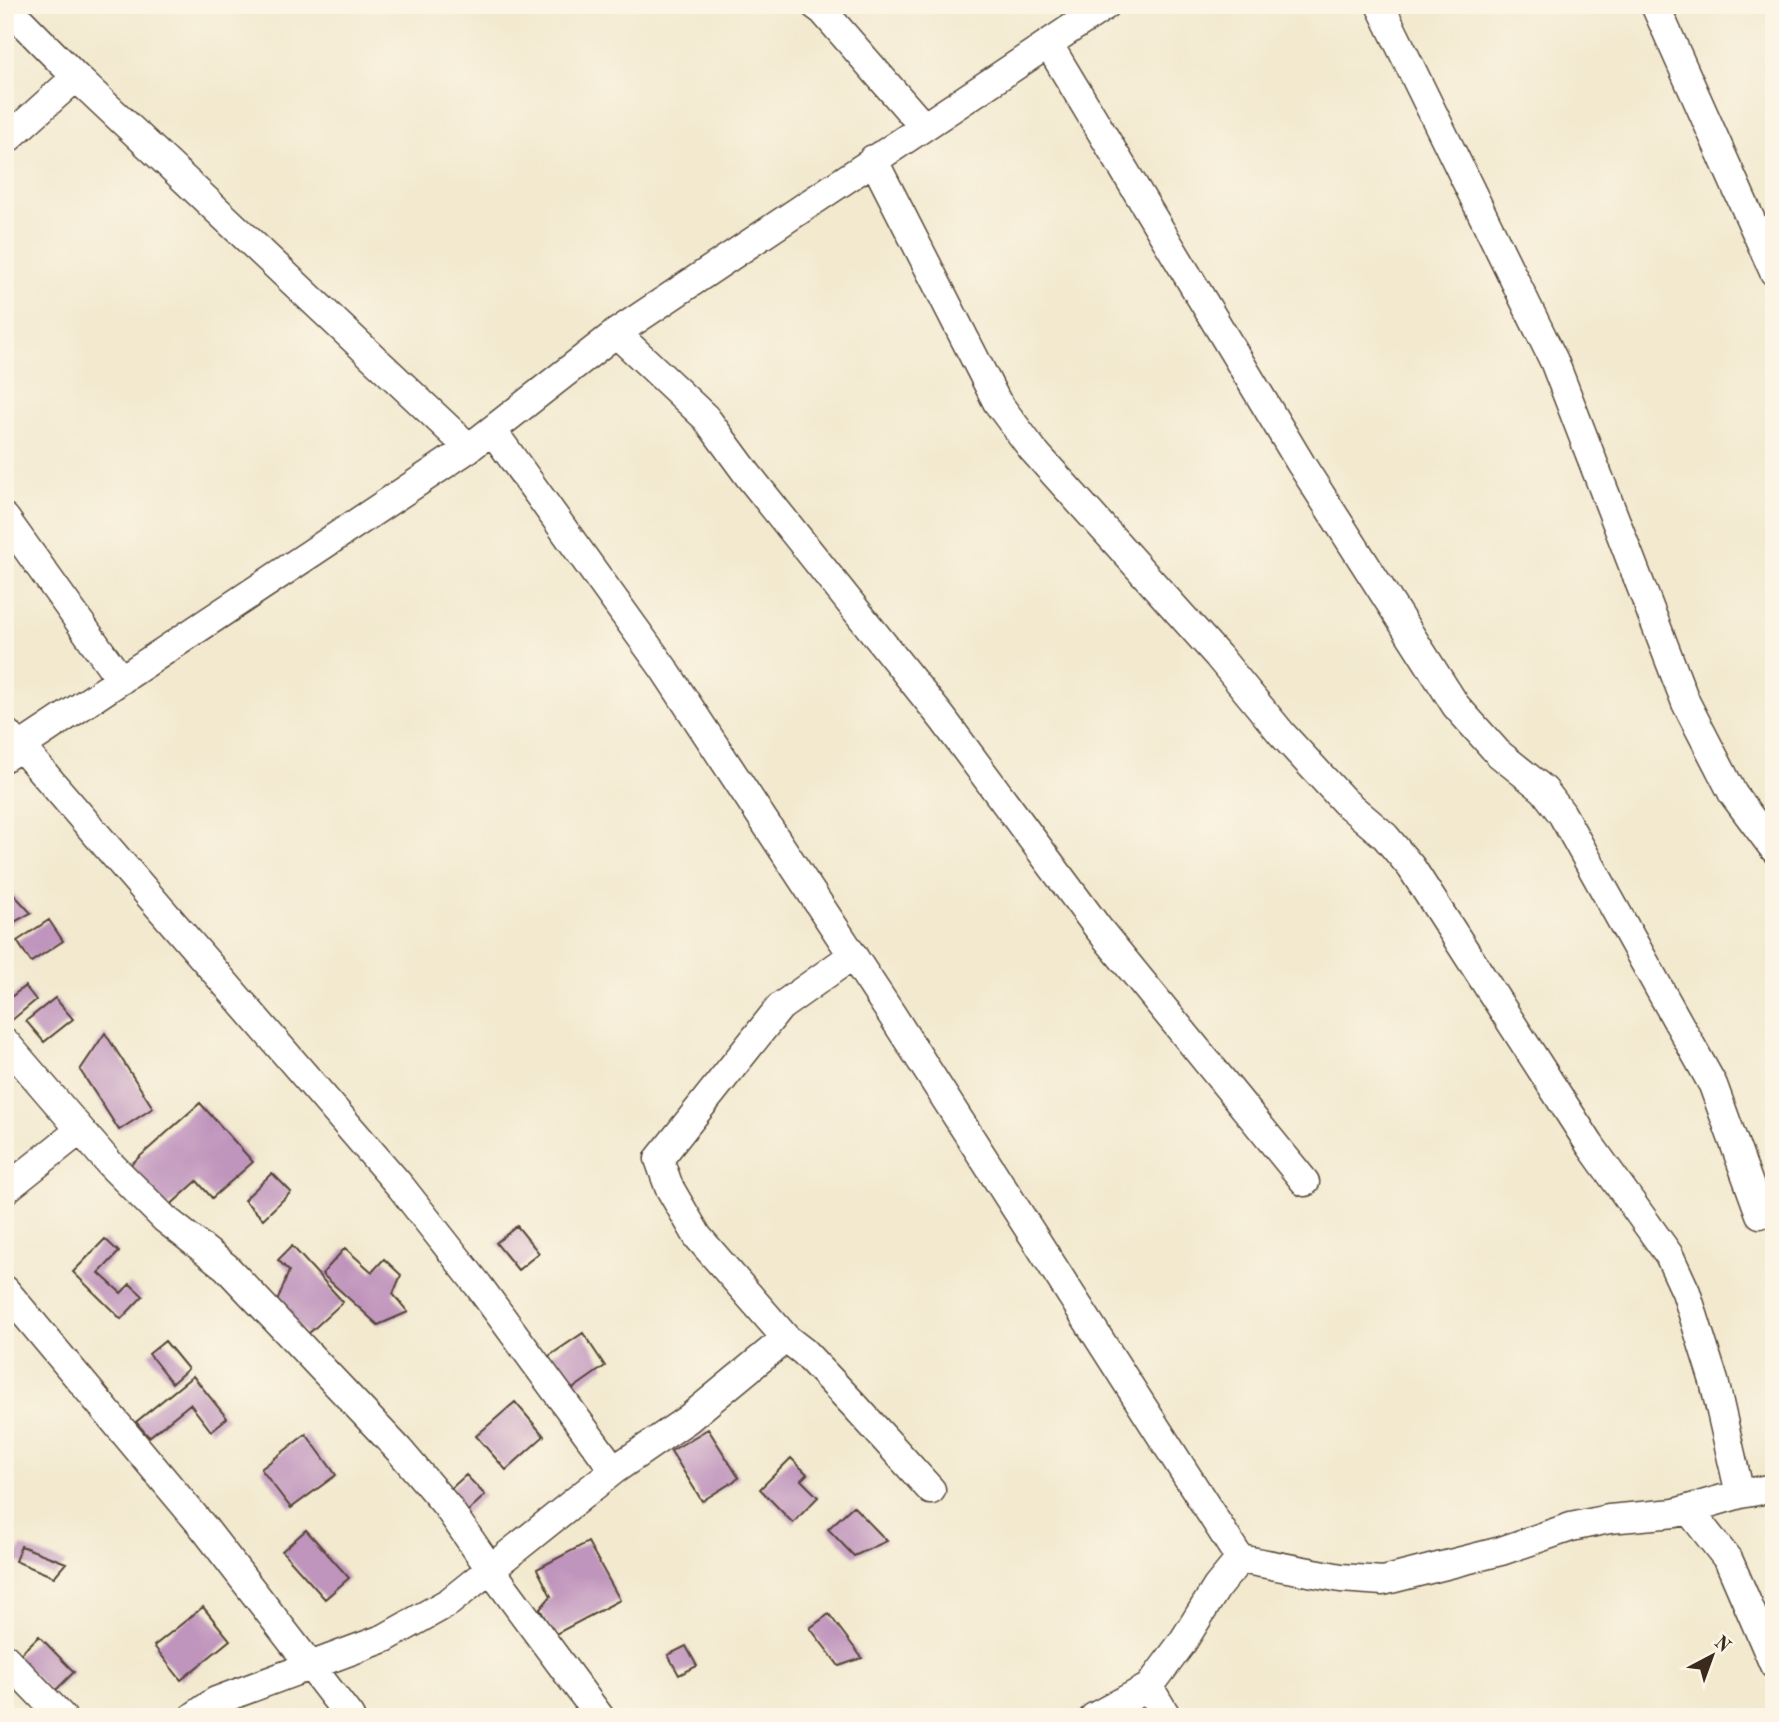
<svg xmlns="http://www.w3.org/2000/svg" width="1779" height="1722" font-family="'Old Standard TT',serif">
	<style>
		.building { fill: #c095bd }
		.lines { fill: none; stroke-linecap: round; stroke-linejoin: round }
		.minor-casing { stroke: #564739; stroke-width: 31 }
		.minor { stroke: #fff; stroke-width: 28 }
	</style>
	<rect width="100%" height="100%" fill="#fcf5e5"/>
	<filter id="ink" filterUnits="userSpaceOnUse"><feTurbulence type="fractalNoise" baseFrequency=".0143" numOctaves="2"/><feDisplacementMap in="SourceGraphic" scale="14" xChannelSelector="R" yChannelSelector="G"/><feConvolveMatrix kernelMatrix="1 2 1 2 8 2 1 2 1" color-interpolation-filters="sRGB"/></filter>
	<filter id="wash" filterUnits="userSpaceOnUse"><feTurbulence type="fractalNoise" baseFrequency=".00686" numOctaves="4" result="noise"/><feDisplacementMap in="SourceGraphic" scale="28" xChannelSelector="R" yChannelSelector="G"/><feGaussianBlur stdDeviation="1.57" result="paint"/><feColorMatrix in="noise" values="0 0 0 0 0 0 0 0 0 0 0 0 0 0 0 0 0 1.4 0 .05"/><feComposite in="paint" operator="in"/></filter>
	<g filter="url(#wash)">
		<rect width="100%" height="100%" fill="#f2e9cf"/>
		<g id="blocks">
			<!-- building -->
			<path class="building" d="M5 885 31 913 5 927Z
				M49 920 63 941 31 962 17 941Z
				M25 986 36 1000 11 1021 5 1015V1002Z
				M55 998 73 1019 44 1042 26 1021Z
				M105 1033 153 1108 119 1130 80 1070Z
				M200 1103 253 1162 212 1198 197 1181 166 1209 128 1167Z
				M272 1173 291 1192 263 1219 244 1200Z
				M517 1226 539 1253 518 1270 496 1243Z
				M105 1239 119 1252 99 1273 121 1293 130 1284 143 1296 121 1319 73 1272Z
				M292 1246 343 1302 307 1335 277 1302 289 1271 278 1260Z
				M345 1248 372 1272 384 1259 401 1275 393 1294 408 1312 378 1325 322 1274Z
				M583 1333 605 1366 568 1392 546 1358Z
				M165 1341 188 1369 172 1383 149 1354Z
				M193 1376 227 1418 211 1431 190 1404 149 1437 136 1422Z
				M515 1402 544 1436 506 1470 476 1436Z
				M708 1429 739 1478 702 1501 671 1451Z
				M306 1434 336 1475 291 1508 261 1469Z
				M791 1458 807 1474 801 1480 818 1497 793 1523 760 1489Z
				M466 1475 485 1495 465 1514 446 1493Z
				M853 1506 887 1541 854 1556 828 1529Z
				M306 1530 349 1578 325 1599 282 1551Z
				M588 1542 620 1600 554 1635 540 1609 551 1596 537 1569Z
				M21 1546 66 1563 54 1577 15 1561Z
				M203 1607 230 1640 181 1680 154 1646Z
				M829 1614 862 1658 839 1666 810 1628Z
				M39 1636 74 1672 52 1694 17 1657Z
				M686 1646 697 1666 679 1675 668 1655Z"/>
		</g>
	</g>
	<g filter="url(#ink)">
		<use href="#blocks" fill-opacity="0" stroke="#564739" stroke-width="2"/>
		<g class="lines">
			<defs>
				<path id="minor" d="M5 5 76 77 469 448
					M815 5 823 11 923 126
					M1380 5 1554 361 1686 703 1733 794 1774 849
					M1655 5 1774 272
					M1049 45 1301 464 1456 706 1498 753 1544 790 1562 814 1713 1085 1760 1214
					M5 141 76 77
					M873 159 997 402 1033 450 1218 656 1282 734 1345 802 1385 836 1411 867 1590 1145 1669 1255 1686 1292 1714 1381 1740 1494
					M616 333 706 418 748 475 943 719 1098 928 1305 1182
					M492 430 664 669 892 1015 1240 1559 1341 1578 1383 1581 1501 1551 1571 1527 1609 1519 1675 1513 1740 1494 1774 1488
					M5 518 121 680
					M5 732 21 747 401 1187 478 1285 614 1470
					M5 757 469 448 616 333 1106 5
					M853 955 780 1007 659 1159 669 1187 698 1237 786 1338 804 1352 855 1406 931 1490
					M5 1042 109 1163 165 1219 226 1267 399 1450 446 1505 491 1570 600 1717
					M5 1190 80 1130
					M5 1290 204 1528 350 1717
					M1688 1509 1729 1561 1774 1665
					M5 1658 62 1717
					M1149 1687 1167 1717
					M193 1717 216 1701 385 1638 449 1602 614 1470 688 1419 786 1338
					M1094 1717 1149 1687 1182 1643 1217 1587 1240 1559"/>
			</defs>
			<!-- minor casing -->
			<use href="#minor" class="minor-casing"/>
			<!-- minor -->
			<use href="#minor" class="minor"/>
		</g>
	</g>
	<!-- margin -->
	<rect width="1779" height="1722" fill="none" stroke="#fcf5e5" stroke-width="28"/>
	<!-- north arrow -->
	<g transform="translate(1712 1656) rotate(41)" stroke="#fcf5e5" stroke-width="5" paint-order="stroke">
	<path d="M0-5L12 26L0 18L-12 26Z" fill="#3b2a1e"/>
	<text y="-10" font-size="19" font-weight="bold" text-anchor="middle" fill="#3b2a1e">N</text>
	</g>
</svg>
